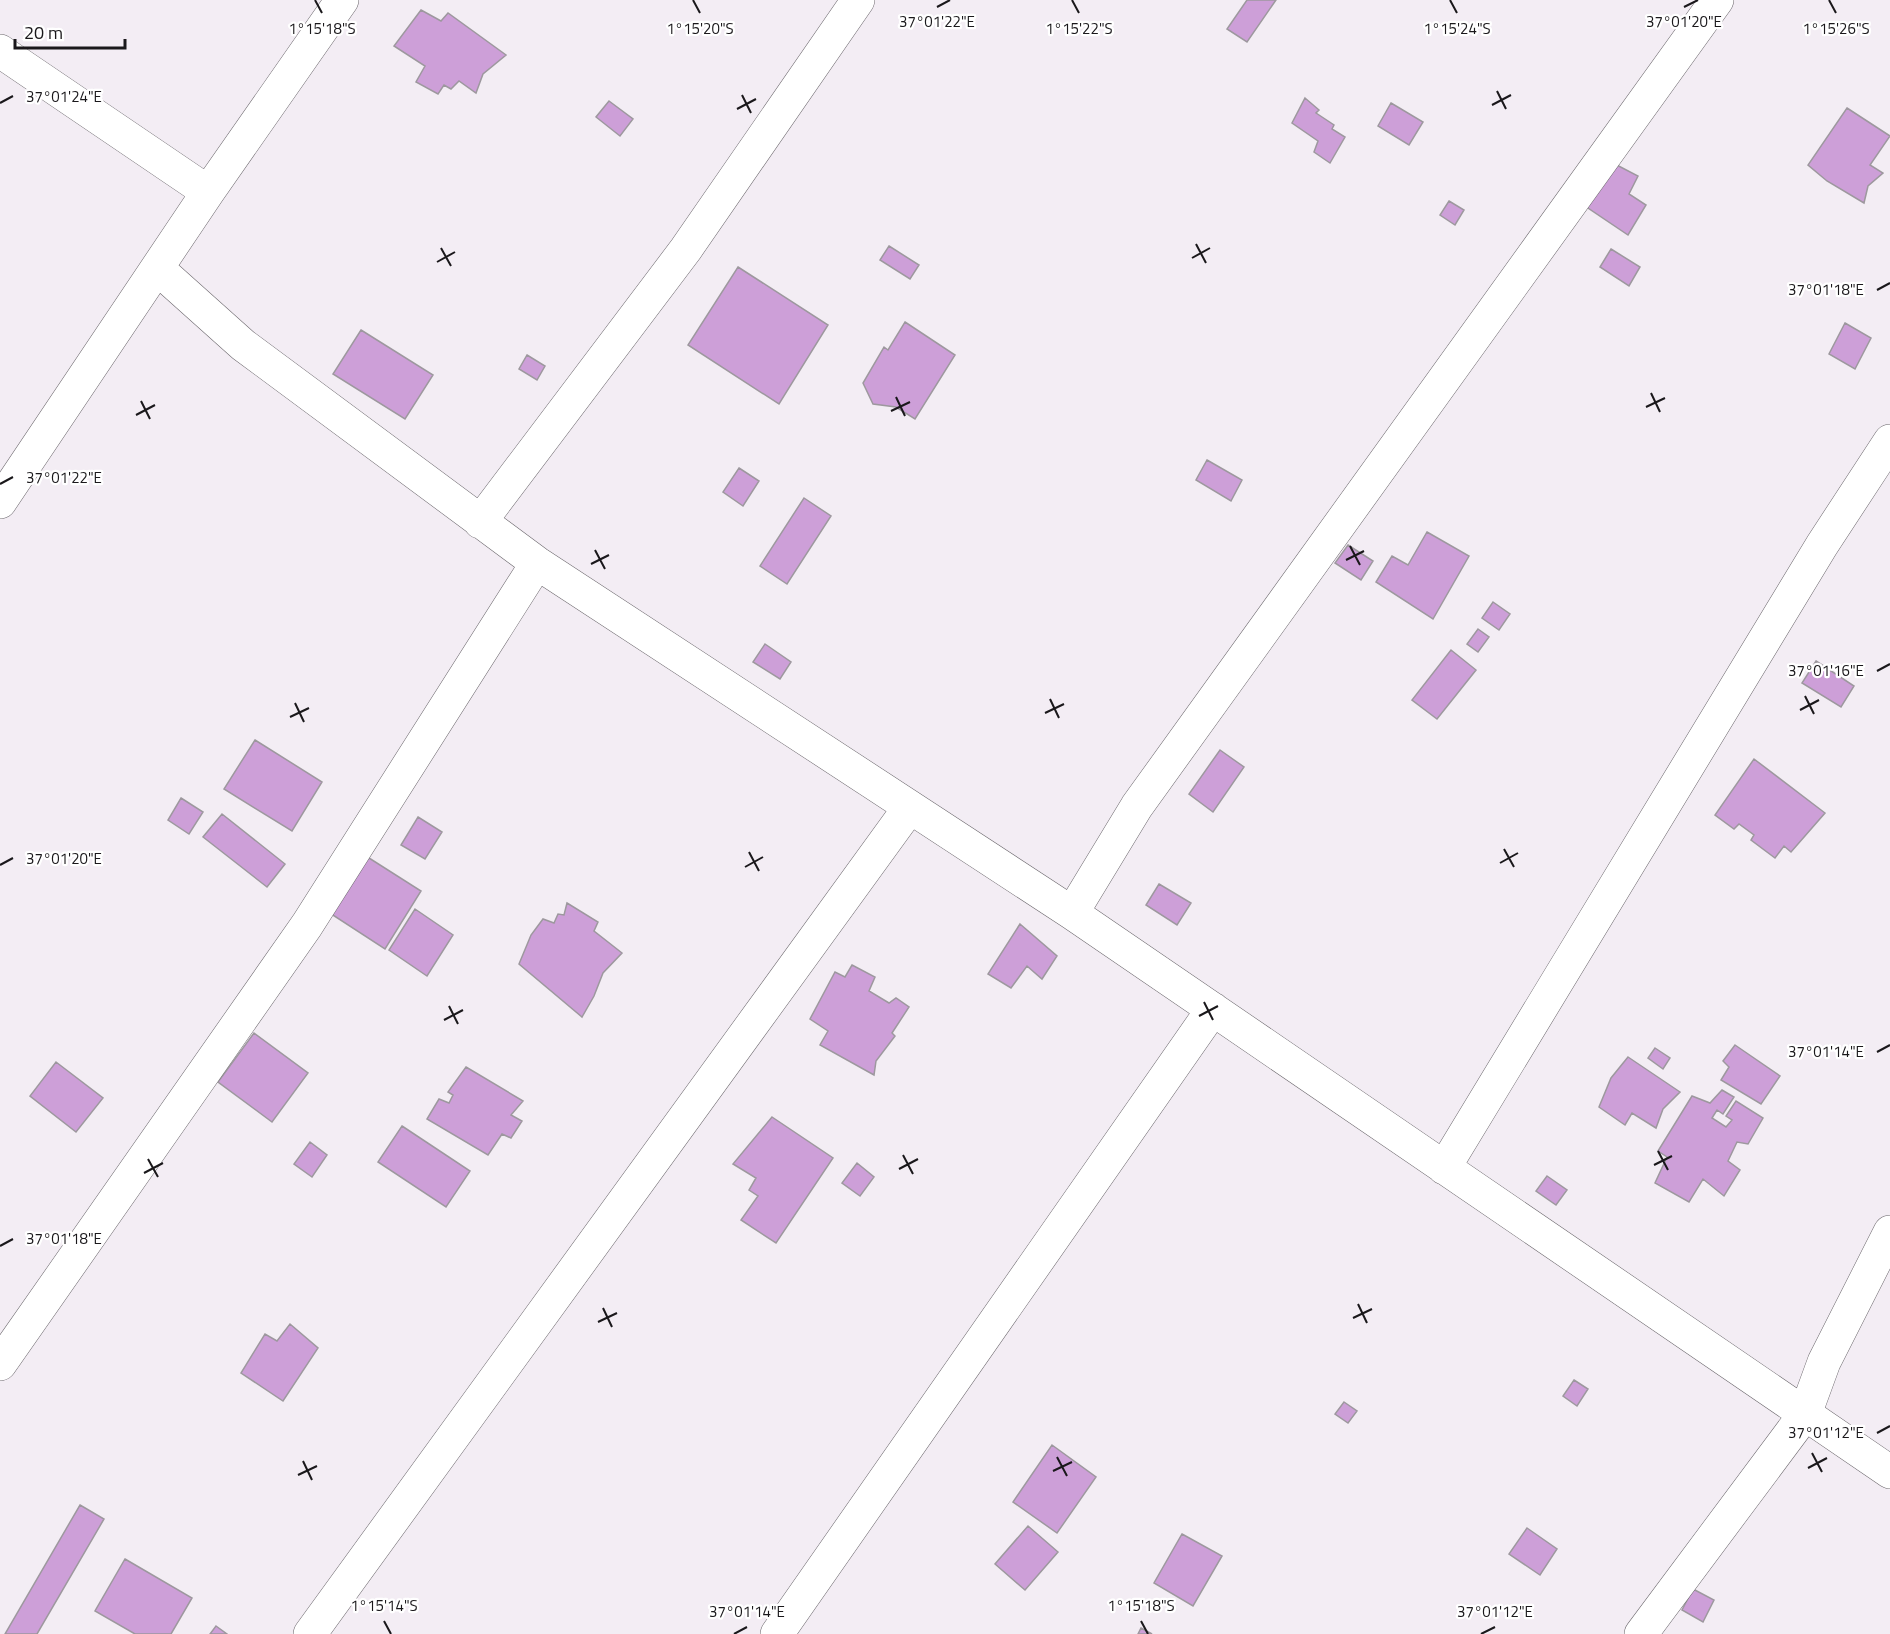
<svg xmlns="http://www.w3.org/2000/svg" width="1890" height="1634" font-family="'Titillium Web',sans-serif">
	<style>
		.building { fill: #cd9fd8; stroke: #9d989e; stroke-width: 1.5 }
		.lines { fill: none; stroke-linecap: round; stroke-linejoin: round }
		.minor-casing { stroke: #6c686d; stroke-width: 34 }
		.minor { stroke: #fff; stroke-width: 33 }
		.ticks { fill: none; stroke: #1a181b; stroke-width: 2 }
		.ticks-label { font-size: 15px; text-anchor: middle; fill: #1a181b; stroke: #fff; stroke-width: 4.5; stroke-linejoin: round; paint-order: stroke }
	</style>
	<rect width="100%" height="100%" fill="#f3edf4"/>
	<!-- building -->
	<path class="building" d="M1247 0H1276L1247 42 1227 29Z
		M421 10 441 21 448 13 506 55 483 74 476 93 459 81 451 89 444 85 438 94 416 82 425 66 394 46Z
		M1305 98 1319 110 1316 113 1334 125 1332 129 1345 137 1330 163 1314 152 1318 141 1292 123Z
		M609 101 633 119 620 136 596 117Z
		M1391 103 1423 122 1409 145 1378 126Z
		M1847 108 1890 136 1870 165 1883 173 1868 186 1864 203 1827 181 1808 165Z
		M1611 162 1638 176 1629 194 1646 205 1628 235 1585 206Z
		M1449 201 1464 210 1455 225 1440 215Z
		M889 246 919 265 910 279 880 260Z
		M1611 249 1640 267 1629 286 1600 267Z
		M738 267 828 325 779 404 688 345Z
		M905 322 955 355 915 419 896 407 873 404 863 383 884 347 888 350Z
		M1845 323 1871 338 1855 369 1829 354Z
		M361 330 433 375 405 419 333 374Z
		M527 355 545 366 537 380 519 369Z
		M1207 460 1242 480 1231 501 1196 480Z
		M739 468 759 481 743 506 723 492Z
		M804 498 831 516 787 584 760 566Z
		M1427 532 1469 556 1433 619 1376 582 1392 556 1408 565Z
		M1348 545 1373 561 1361 580 1335 563Z
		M1493 602 1510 614 1499 630 1482 618Z
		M1478 629 1489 637 1478 652 1467 644Z
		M765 644 791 662 780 679 753 662Z
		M1451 650 1476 670 1437 719 1412 700Z
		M1816 661 1854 686 1841 707 1802 683Z
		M255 740 322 782 292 831 224 789Z
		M1220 750 1244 767 1213 812 1189 794Z
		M1754 759 1825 813 1791 852 1784 846 1775 858 1751 840 1754 835 1739 824 1734 829 1715 815Z
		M181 798 203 812 189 834 168 820Z
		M222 814 285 864 267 887 203 837Z
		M418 817 442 832 425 859 401 845Z
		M358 851 421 891 385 949 322 908Z
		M1159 884 1191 903 1177 925 1146 905Z
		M567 903 598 922 594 931 622 953 603 973 594 996 582 1017 519 964 531 935 543 919 554 923 558 914 564 915Z
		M415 909 453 935 427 976 389 950Z
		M1020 924 1057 956 1042 979 1027 966 1011 988 988 974Z
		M852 965 875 977 869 991 889 1003 896 998 909 1007 892 1033 895 1036 876 1061 874 1075 820 1045 828 1031 810 1019 835 972 845 977Z
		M254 1033 308 1073 272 1122 218 1082Z
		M1735 1045 1780 1076 1761 1104 1721 1080 1729 1067 1723 1061Z
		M1655 1048 1670 1058 1663 1069 1648 1058Z
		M1628 1057 1680 1092 1663 1109 1656 1128 1632 1113 1625 1125 1599 1107 1611 1078Z
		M56 1062 103 1098 76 1132 30 1096Z
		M466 1067 523 1101 511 1115 522 1121 511 1138 502 1134 488 1155 427 1119 439 1099 449 1103 453 1095 448 1092Z
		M1722 1090 1734 1097 1723 1114 1717 1110 1712 1118 1726 1127 1732 1120 1726 1116 1736 1101 1763 1118 1748 1144 1737 1142 1728 1161 1740 1170 1724 1196 1703 1179 1689 1202 1655 1183 1667 1157 1658 1151 1692 1096 1710 1103Z
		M772 1117 833 1158 776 1243 741 1220 758 1196 749 1190 756 1178 733 1164Z
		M402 1126 470 1171 446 1207 378 1162Z
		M310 1142 327 1155 312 1177 294 1164Z
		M857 1163 874 1177 860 1196 842 1183Z
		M1547 1176 1567 1190 1556 1205 1536 1191Z
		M290 1324 318 1348 283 1401 241 1373 265 1334 277 1341Z
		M1574 1380 1588 1389 1577 1406 1563 1396Z
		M1344 1402 1357 1411 1348 1423 1335 1414Z
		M1052 1445 1096 1477 1057 1533 1013 1502Z
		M80 1505 104 1519 37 1634H5Z
		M1028 1526 1058 1552 1025 1590 995 1564Z
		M1527 1528 1557 1549 1540 1575 1509 1554Z
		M1182 1534 1222 1556 1193 1606 1154 1583Z
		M125 1559 192 1598 171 1634H135L95 1611Z
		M1693 1589 1714 1600 1703 1622 1682 1610Z
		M216 1626 227 1634H210Z
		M1141 1628 1152 1634H1138Z"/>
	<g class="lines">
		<defs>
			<path id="minor" d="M0 51 208 192 342 0
				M157 268 243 345 537 563 1072 913 1890 1472
				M0 502 208 192
				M480 522 686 249 858 0
				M1072 913 1137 806 1717 0
				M1444 1168 1822 545 1890 441
				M0 1364 307 925 537 563
				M310 1634 910 807
				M777 1634 1213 1009
				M1641 1634 1805 1414 1824 1362 1890 1232"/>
		</defs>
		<!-- minor casing -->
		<use href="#minor" class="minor-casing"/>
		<!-- minor -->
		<use href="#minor" class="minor"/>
	</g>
	<!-- ticks -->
	<path class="ticks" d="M315 0 322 13M693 0 700 13M1072 0 1079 13M1450 0 1457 13M1829 0 1836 13M937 7 950 0M1684 7 1698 0M1497 91 1506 109M742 95 751 113M0 103 13 96M1492 105 1511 95M737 109 756 99M1196 244 1206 263M441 248 451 266M1192 258 1210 248M437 262 455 252M1877 290 1890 283M1651 393 1660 412M896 397 905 416M141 401 150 419M1646 407 1665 398M891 411 910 402M136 415 155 405M0 484 13 477M1350 546 1360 565M595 550 605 569M1346 560 1364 551M591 564 609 555M1877 671 1890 664M1805 696 1814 714M1050 699 1059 718M295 703 304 722M1800 710 1819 700M1045 713 1064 704M290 717 309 708M1504 849 1514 867M749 852 759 871M1500 863 1518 853M0 865 13 858M745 867 763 857M1204 1002 1213 1020M449 1006 458 1024M1199 1016 1218 1006M444 1020 463 1010M1877 1052 1890 1045M1658 1151 1668 1170M903 1155 913 1174M148 1159 158 1177M1654 1165 1672 1156M899 1169 918 1159M144 1173 163 1163M0 1246 13 1239M1358 1304 1367 1323M603 1308 612 1327M1353 1318 1372 1309M598 1322 617 1313M1877 1433 1890 1426M1812 1453 1822 1472M1057 1457 1067 1476M303 1461 312 1480M1808 1468 1827 1458M1053 1471 1072 1462M298 1475 317 1466M384 1621 391 1634M1141 1621 1148 1634M734 1634 747 1627M1481 1634 1495 1627"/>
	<g class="ticks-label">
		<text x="937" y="27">37°01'22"E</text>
		<text x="1684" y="27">37°01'20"E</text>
		<text x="322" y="34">1°15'18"S</text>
		<text x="700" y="34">1°15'20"S</text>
		<text x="1079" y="34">1°15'22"S</text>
		<text x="1457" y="34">1°15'24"S</text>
		<text x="1836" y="34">1°15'26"S</text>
		<text x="64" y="102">37°01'24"E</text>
		<text x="1826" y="295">37°01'18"E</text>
		<text x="64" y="483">37°01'22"E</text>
		<text x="1826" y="676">37°01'16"E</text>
		<text x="64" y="864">37°01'20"E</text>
		<text x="1826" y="1057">37°01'14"E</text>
		<text x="64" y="1244">37°01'18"E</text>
		<text x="1826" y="1438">37°01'12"E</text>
		<text x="384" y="1611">1°15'14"S</text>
		<text x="1141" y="1611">1°15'18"S</text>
		<text x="747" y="1617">37°01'14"E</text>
		<text x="1495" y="1617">37°01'12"E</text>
	</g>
	<!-- scale -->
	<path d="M15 39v9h110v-9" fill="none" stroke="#1a181b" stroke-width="3"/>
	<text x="24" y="39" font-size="18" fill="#1a181b" stroke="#ffffff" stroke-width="4.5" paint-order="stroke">20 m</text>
</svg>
